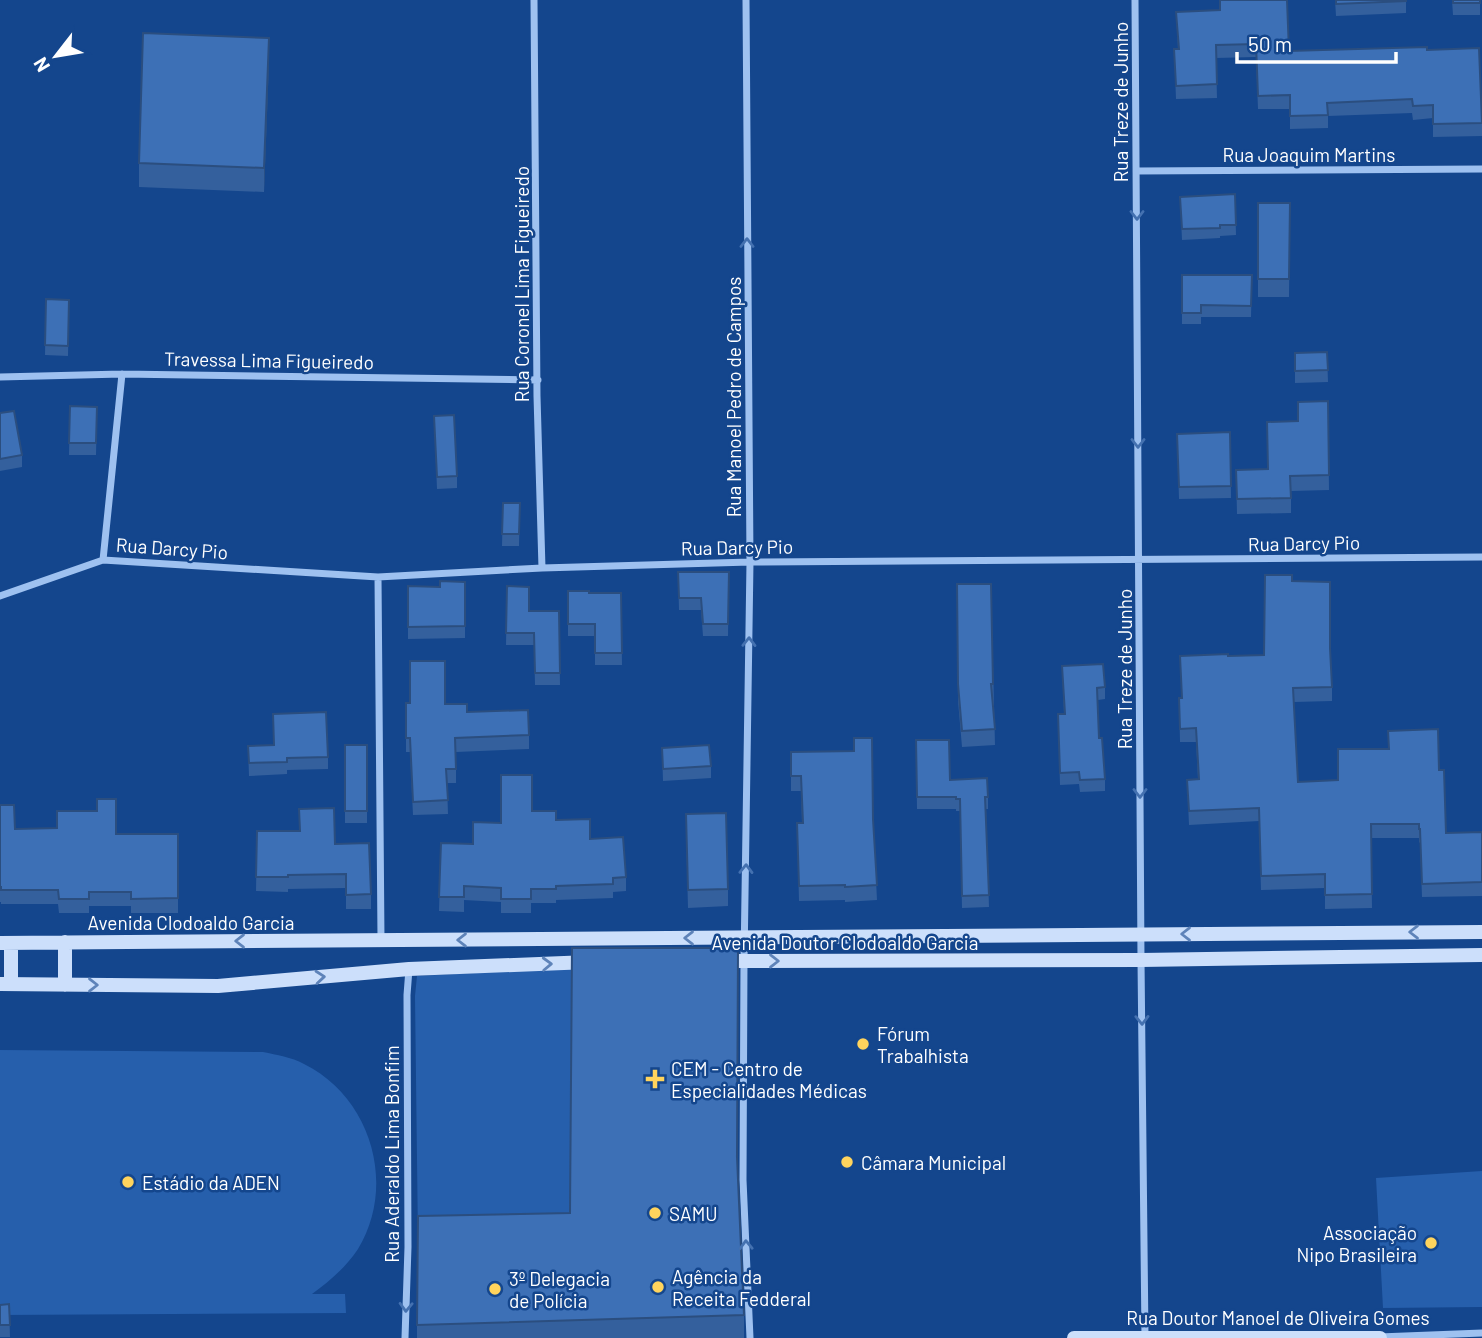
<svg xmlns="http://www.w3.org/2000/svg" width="1482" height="1338" font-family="Barlow,sans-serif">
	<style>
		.green { fill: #265fac }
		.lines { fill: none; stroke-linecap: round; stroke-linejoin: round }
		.street { stroke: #9ec1f0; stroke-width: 7 }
		.secondary { stroke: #ccdffb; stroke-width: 14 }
		.wall { fill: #34609d }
		.shaded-wall { fill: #2b4e7f }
		.building { fill: #3d70b6; stroke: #2b4e7f; stroke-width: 2 }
		.oneway { stroke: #4471b0 }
		.oneway2 { stroke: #5e83b9 }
		.poi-dot { fill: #ffd45d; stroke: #14468d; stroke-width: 2.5 }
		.labels { text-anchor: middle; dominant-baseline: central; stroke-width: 5; stroke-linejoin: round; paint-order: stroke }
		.street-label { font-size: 19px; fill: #fff; stroke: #14468d }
		.poi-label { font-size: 19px; fill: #fff; stroke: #14468d; text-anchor: start }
	</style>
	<rect width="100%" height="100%" fill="#14468d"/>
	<!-- green -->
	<path class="green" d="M572 968 571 1236 418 1240 415 996 417 976Z
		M0 1050 263 1052C277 1055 291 1057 304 1064 371 1097 397 1185 358 1249 346 1267 330 1281 312 1294H345L346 1313 0 1315Z
		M1482 1171V1307L1383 1308 1376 1178Z"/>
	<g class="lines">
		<!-- street -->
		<path class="street" d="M534 0 537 396 542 568
			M746 0 750 562 744 961 743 1180 750 1338
			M1135 0 1141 960 1145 1338
			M1136 171 1482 169
			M0 377 122 374 538 380
			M103 560 122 374
			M378 577 381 939
			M0 596 103 560 378 577 542 568 750 562 1482 557
			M1379 1337 1482 1333
			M405 1338 408 1247 407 995 409 969"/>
		<!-- secondary -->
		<path class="secondary" d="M65 942V985
			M0 943 1482 932
			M722 961 1141 960 1482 955
			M0 984 218 986 409 969 589 962
			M11 984V943
			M1074 1338H1380"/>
	</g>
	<!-- wall -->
	<path class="wall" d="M1335 0H1406V13L1336 16Z
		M1452 0H1480V15H1453Z
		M1176 12 1289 51 1427 50 1482 123V136L1433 137V118L1413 120 1412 113 1328 116V128L1290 129V109H1258L1256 57 1216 58 1217 98 1176 99 1174 49H1178Z
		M269 61 264 192 139 187V163Z
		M1235 194 1236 235 1220 236V238L1182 240 1180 197Z
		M1258 203H1290L1289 297H1258Z
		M1182 275H1252L1251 317H1201V324H1182Z
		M46 299 69 300 68 356 45 355Z
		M1327 352 1328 382 1295 383V353Z
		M1328 401 1329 490 1291 491V513L1237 514 1236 470 1268 469 1298 421Z
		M70 406 97 407 96 455H69Z
		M0 413 22 455V467L0 471Z
		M434 416 457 476V488L437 489Z
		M1230 432 1231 498 1179 499 1177 434Z
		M503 503H520L519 546H502Z
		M678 572H729L728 636H703L701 610H679Z
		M1292 581 1330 649 1332 687V701L1294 702 1298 782 1338 780 1439 770 1446 833 1482 832V896L1422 897 1420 842 1419 843V838H1371L1372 908 1325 909V888L1261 890 1259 821 1189 825 1187 780 1198 779 1196 742H1180L1179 698H1181L1228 656 1264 655Z
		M465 582V638L408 639V586L440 587Z
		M957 584H991L995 745 962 747 958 701Z
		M507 586 529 611H559L560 685H535L534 645H506Z
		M568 591 589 593H621L622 665H595V636H568Z
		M1062 666 1105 687V699L1098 700 1099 738 1105 779V791L1080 792 1079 784 1060 785 1058 714H1064Z
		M406 703 445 704 529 735V749L456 752V783H447L448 814 413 815 410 752H406Z
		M273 714 328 757V769L287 770V774L249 776 248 746 274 745Z
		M916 740 950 780 988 797V809H986L989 907 962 908 960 811H956V809H917Z
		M345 745H367V823H345Z
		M662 748 711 766V778L663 781Z
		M791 752 873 819 877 900 845 902V900L799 901 797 823H802L801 791H791Z
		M0 805 15 829 116 834H178V913H131V906H89V913H59L58 904H1V902H0Z
		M532 811 556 820 590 839 626 877V891L613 892V898L556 900V903H531V913H501V902L464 900V912L439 911 441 843 473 844 501 823Z
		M257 831 335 844 371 894V909H346V888L288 889V892L256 891Z
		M686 831 728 889V906L688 908Z
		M737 1159 744 1315V1338H417V1325L570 1213Z
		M9 1304 10 1337H0V1305Z"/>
	<!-- shaded-wall -->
	<path class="shaded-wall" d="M269 38V61L264 192V168Z"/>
	<!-- building -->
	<path class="building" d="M1220 0H1287L1289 51 1427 47V50L1479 48 1482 123 1433 124V105L1413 106 1412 99 1327 103 1328 115 1290 116V95L1258 96 1256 44 1216 45 1217 84 1176 86 1174 49H1179L1176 12 1220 10Z
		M1336 0H1406V1L1336 4Z
		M1453 0H1480V3H1453Z
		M143 33 269 38 264 168 139 163Z
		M1235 194 1236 225H1220V228L1182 229 1180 197Z
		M1258 203H1290L1289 279H1258Z
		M1182 275H1252L1251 306 1201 305V313H1182Z
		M46 299 69 300 68 346 45 345Z
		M1327 352 1328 370 1295 371V353Z
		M1328 401 1329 475 1290 476 1291 498 1237 499 1236 470 1268 469 1267 422 1298 421V402Z
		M70 406 97 407 96 443H69Z
		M14 411 22 455 0 459V413Z
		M454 415 457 476 437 477 434 416Z
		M1230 432 1231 486 1179 487 1177 434Z
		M503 503H520L519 534H502Z
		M678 572H729L728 624H703L701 598H679Z
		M1265 575H1292V581L1330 582V648L1332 687 1293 688 1298 782 1338 780V749H1389L1388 731 1438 729 1439 770H1444L1446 833 1482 832V882L1422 884 1420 829H1419V824H1371L1372 894 1325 895V874L1261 876 1259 808 1189 811 1187 780 1199 779 1196 728 1180 729 1179 698H1182L1180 656 1228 654V656L1264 655Z
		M440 581 465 582V626L408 627V586L440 587Z
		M957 584H991L993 684H991L995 729 962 731 958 684Z
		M507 586 529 587V611H559L560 673H535L534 633H506Z
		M568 591H589V593H621L622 653H595V624H568Z
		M410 661H445V704H467V712L528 710 529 735 455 738 456 769H446L448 800 413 802 410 738H406V703H410Z
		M1103 664 1105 687 1097 688 1099 738H1102L1105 779 1080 780 1079 772 1060 773 1058 714H1065L1062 666Z
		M326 712 328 757 287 758V762L249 763 248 746 274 745 273 714Z
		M854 738H872L873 819 877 885 845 887V885L799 886 797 823H803L801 776H791V752L854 751Z
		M916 740H949L950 780 987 778 988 797H985L989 895 962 896 960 799H956V797H917Z
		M345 745H367V811H345Z
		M709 745 711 766 663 769 662 748Z
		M501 775H532V811H556V820L590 819V839L623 837 626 877 613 878V884L556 886V889H531V899H501V888L464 886V897H439L441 843 473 844V822L501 823Z
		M97 799H116V834H178V898L131 899V892H89V899H59L58 890H1V887H0V805H14L15 829 57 828V811H97Z
		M334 808 335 844 369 843 371 894 346 895V874L288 875V877H256L257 831H300L299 809Z
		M726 813 728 889 688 890 686 814Z
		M572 948H738L737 1157 744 1315 417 1325 418 1216 570 1213Z
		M9 1304 10 1325H0V1305Z"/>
	<!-- one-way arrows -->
	<defs><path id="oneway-chevron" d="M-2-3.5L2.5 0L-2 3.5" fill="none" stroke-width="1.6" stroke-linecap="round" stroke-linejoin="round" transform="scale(1.75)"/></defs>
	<g class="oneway">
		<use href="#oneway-chevron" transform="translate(1137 215) rotate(90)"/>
		<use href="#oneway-chevron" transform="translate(747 243) rotate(-90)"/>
		<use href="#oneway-chevron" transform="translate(1138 443) rotate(90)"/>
		<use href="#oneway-chevron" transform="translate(749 642) rotate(-89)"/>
		<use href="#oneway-chevron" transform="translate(1140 793) rotate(90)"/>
		<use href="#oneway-chevron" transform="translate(746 869) rotate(-89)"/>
		<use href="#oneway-chevron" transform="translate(1142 1020) rotate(89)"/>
		<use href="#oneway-chevron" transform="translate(746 1245) rotate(-92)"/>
		<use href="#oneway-chevron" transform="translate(406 1307) rotate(92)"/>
	</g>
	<g class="oneway2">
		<use href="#oneway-chevron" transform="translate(1414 932) rotate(180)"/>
		<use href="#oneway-chevron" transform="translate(1186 934) rotate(180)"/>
		<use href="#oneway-chevron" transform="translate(689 938) rotate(180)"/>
		<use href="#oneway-chevron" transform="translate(462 940) rotate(180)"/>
		<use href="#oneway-chevron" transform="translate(240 941) rotate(180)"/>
		<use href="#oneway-chevron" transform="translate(774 961)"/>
		<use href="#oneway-chevron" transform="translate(547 964) rotate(-2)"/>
		<use href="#oneway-chevron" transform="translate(320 977) rotate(-5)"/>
		<use href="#oneway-chevron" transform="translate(93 985)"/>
	</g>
	<!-- markers -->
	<g class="poi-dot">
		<circle cx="863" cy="1044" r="7"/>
		<path d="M651.5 1068.5h7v7h7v7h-7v7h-7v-7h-7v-7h7z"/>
		<circle cx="847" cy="1162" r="7"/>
		<circle cx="128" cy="1182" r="7"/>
		<circle cx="655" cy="1213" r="7"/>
		<circle cx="1431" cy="1243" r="7"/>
		<circle cx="658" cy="1287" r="7"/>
		<circle cx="495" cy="1289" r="7"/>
	</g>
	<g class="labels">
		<!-- street labels -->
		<g class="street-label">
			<text transform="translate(1120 102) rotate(-90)">Rua Treze de Junho</text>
			<text x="1309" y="154">Rua Joaquim Martins</text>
			<text transform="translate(521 284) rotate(-90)">Rua Coronel Lima Figueiredo</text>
			<text transform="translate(269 360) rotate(1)">Travessa Lima Figueiredo</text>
			<text transform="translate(733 397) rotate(-90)">Rua Manoel Pedro de Campos</text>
			<text transform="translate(1304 543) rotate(-1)">Rua Darcy Pio</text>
			<text transform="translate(737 547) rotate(-1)">Rua Darcy Pio</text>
			<text transform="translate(172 548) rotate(4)">Rua Darcy Pio</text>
			<text transform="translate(1124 669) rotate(-90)">Rua Treze de Junho</text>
			<text x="191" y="922">Avenida Clodoaldo Garcia</text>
			<text x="845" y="942">Avenida Doutor Clodoaldo Garcia</text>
			<text transform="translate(391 1154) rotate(-90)">Rua Aderaldo Lima Bonfim</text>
			<text x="1278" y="1317">Rua Doutor Manoel de Oliveira Gomes</text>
		</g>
		<!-- poi labels -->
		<g class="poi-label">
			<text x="877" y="1033">Fórum<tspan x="877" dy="22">Trabalhista</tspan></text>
			<text x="671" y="1068">CEM - Centro de<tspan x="671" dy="22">Especialidades Médicas</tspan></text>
			<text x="861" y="1162">Câmara Municipal</text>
			<text x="142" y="1182">Estádio da ADEN</text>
			<text x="669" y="1213">SAMU</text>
			<text x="1417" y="1232" text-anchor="end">Associação<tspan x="1417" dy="22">Nipo Brasileira</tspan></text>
			<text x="672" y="1276">Agência da<tspan x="672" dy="22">Receita Fedderal</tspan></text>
			<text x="509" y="1278">3º Delegacia<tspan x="509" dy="22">de Polícia</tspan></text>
		</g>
	</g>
	<!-- north arrow -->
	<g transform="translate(56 56) rotate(239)" stroke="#14468d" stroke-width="5" paint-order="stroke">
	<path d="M0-5L12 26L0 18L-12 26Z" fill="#ffffff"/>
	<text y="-10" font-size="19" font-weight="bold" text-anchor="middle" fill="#ffffff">N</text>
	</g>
	<!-- scale -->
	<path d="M1237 52v10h159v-10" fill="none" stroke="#ffffff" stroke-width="3.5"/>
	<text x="1248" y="52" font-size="21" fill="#ffffff" stroke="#14468d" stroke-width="5" paint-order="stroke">50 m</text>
</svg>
